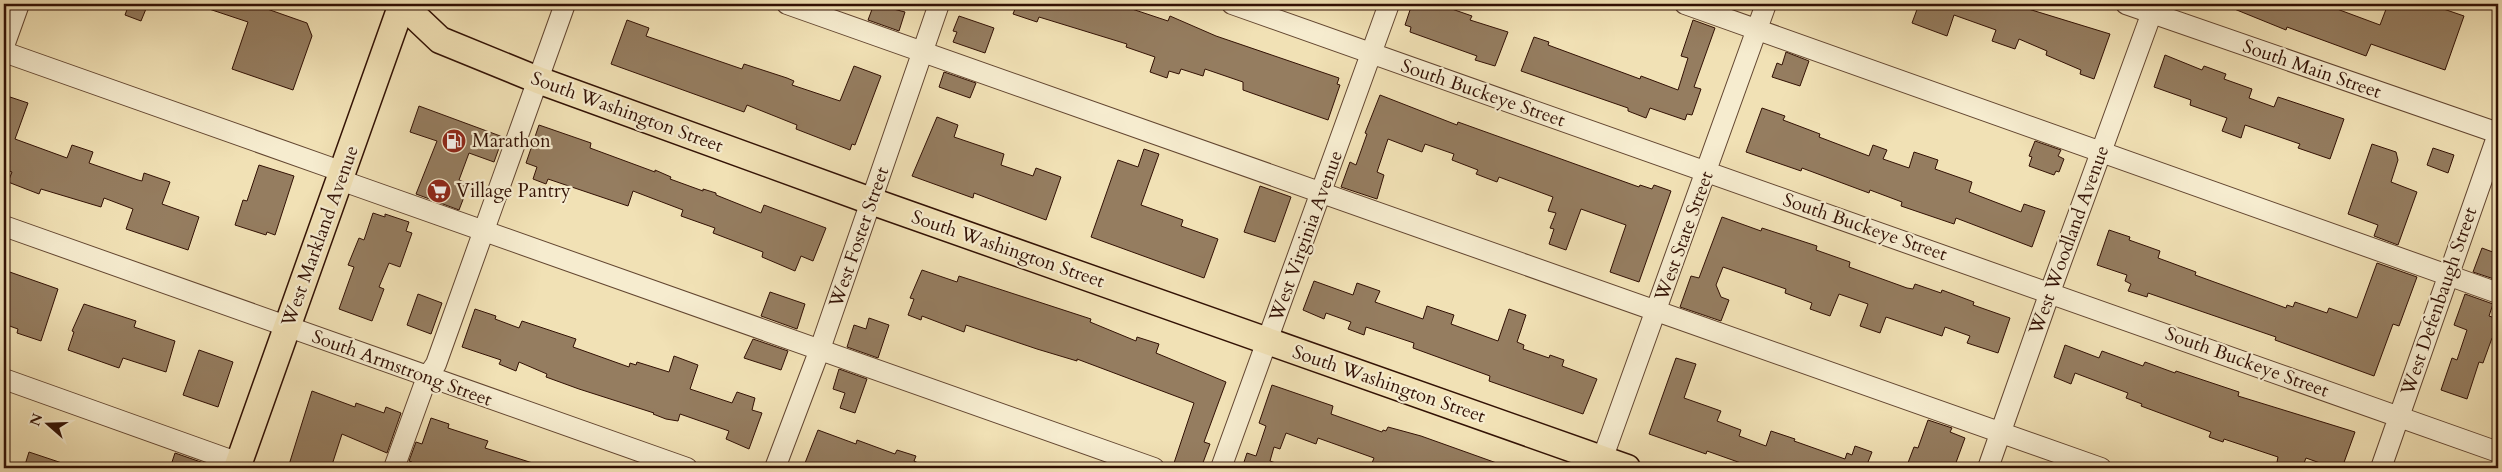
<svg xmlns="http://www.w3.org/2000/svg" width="2502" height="472" font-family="Cardo,serif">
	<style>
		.building { fill: #957d60; stroke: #321104 }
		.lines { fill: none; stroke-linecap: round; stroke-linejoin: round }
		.minor-casing { stroke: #624530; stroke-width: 22 }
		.major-casing { stroke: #321104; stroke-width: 29 }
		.minor { stroke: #f6eccf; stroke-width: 20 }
		.major { stroke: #f1e1b5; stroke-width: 26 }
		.labels { text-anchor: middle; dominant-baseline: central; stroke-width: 4.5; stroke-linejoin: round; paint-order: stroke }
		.street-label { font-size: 19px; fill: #321104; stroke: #f6eccf }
		.poi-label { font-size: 19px; fill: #321104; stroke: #f6eccf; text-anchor: start }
	</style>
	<rect width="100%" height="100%" fill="#f1e1b5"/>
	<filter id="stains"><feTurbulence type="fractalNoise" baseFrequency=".004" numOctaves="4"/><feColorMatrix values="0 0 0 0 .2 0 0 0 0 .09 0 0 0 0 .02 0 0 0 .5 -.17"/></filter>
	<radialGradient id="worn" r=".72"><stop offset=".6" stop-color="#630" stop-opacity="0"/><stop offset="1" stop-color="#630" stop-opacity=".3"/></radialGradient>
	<!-- building -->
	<path class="building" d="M129 4H148L141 21 125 15Z
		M200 4H253L307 23 312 36 293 90 232 69 248 22 200 6Z
		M874 4 905 12 899 31 868 20Z
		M1007 4H1117L1168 21 1170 16 1216 36 1339 78 1337 84 1340 85 1328 120 1243 90V82L1205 69 1203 76 1181 69 1179 74 1169 71 1167 78 1150 72 1155 57 1126 47 1127 44 1039 17 1037 22 1013 14 1015 9 1007 6Z
		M1412 4H1432L1449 8 1472 16 1470 20 1508 32 1495 66 1475 60 1477 56 1410 32 1411 27 1405 25Z
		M1919 4H2012L2110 34 2094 79 2080 74 2081 70 2046 55 2047 51 2019 39 2015 49 1992 41 1996 30 1954 15 1947 36 1912 23Z
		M2222 4H2339L2337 9 2380 25 2388 4H2429L2464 16 2445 70 2371 44 2366 56 2287 27 2286 30Z
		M959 16 994 28 985 53 953 42 957 32 953 31Z
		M627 20 649 28 646 36 742 69 744 64 787 78 794 81 792 85 840 101 854 66 881 76 855 145 852 144 850 150 796 129 797 125 747 105 744 112 611 64Z
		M1693 20 1715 28 1694 87 1701 89 1692 115 1687 114 1685 120 1650 108 1646 118 1628 111V108L1521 71 1534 37 1549 42 1548 45 1640 79 1641 76 1678 90 1688 58 1681 56Z
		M1786 52 1809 61 1800 86 1772 77 1777 63 1782 65Z
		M2165 55 2202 70 2204 66 2226 74 2224 79 2252 89 2249 98 2274 107 2278 97 2344 119 2330 159 2298 148 2300 144 2245 125 2241 138 2222 131 2227 118 2190 105 2191 100 2154 87Z
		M944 72 976 83 970 98 939 87Z
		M4 95 28 103 15 139 67 158 72 145 93 152 89 163 138 180 142 181 144 173 170 182 162 204 199 217 188 250 126 229 133 209 104 198 101 207 41 189 39 194 8 182 12 172 4 169Z
		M1380 95 1457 125 1458 122 1639 187 1640 185 1652 189 1654 185 1671 191 1639 282 1610 272 1626 225 1581 209 1566 250 1549 244 1554 229 1550 228 1556 213 1548 211 1553 197 1499 177 1497 182 1476 174 1478 170 1452 160 1454 154 1425 144 1422 152 1388 139 1377 172 1384 175 1377 199 1341 187 1350 162 1356 165 1367 134 1365 133Z
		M419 106 503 137 494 162 469 153 459 180 469 184 459 210 416 194 437 141 410 132Z
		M1762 108 1785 116 1783 120 1820 134 1819 137 1869 156 1873 145 1887 150 1883 159 1909 168 1914 152 1938 160 1935 169 1972 182 1969 192 2021 212 2024 204 2045 211 2032 247 1956 218 1954 224 1901 206 1902 202 1870 190 1869 193 1802 168 1801 171 1746 152Z
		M937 117 958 125 954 137 1004 154 1001 165 1033 176 1036 168 1061 177 1046 220 974 193 973 198 912 176Z
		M539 125 591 143 590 148 655 172V170L671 177 670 179 703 191V189L716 193V195L761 213 764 205 826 228 813 261 801 256 795 271 762 257 763 252 713 233 715 228 681 216 683 210 633 191 628 206 548 179 546 184 533 179 537 167 526 163Z
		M2035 141 2061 150 2058 156 2064 159 2059 172 2056 171 2054 175 2029 166 2032 157 2029 156Z
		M2372 144 2396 152 2398 160 2391 182 2417 192 2398 245 2374 236 2378 225 2348 214Z
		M2433 148 2454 155 2448 173 2427 165Z
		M1144 149 1159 154 1141 205 1183 220 1181 226 1218 239 1204 278 1091 237 1118 160 1138 167Z
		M259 165 294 176 275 235 267 232 266 235 235 225 243 200 247 201Z
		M1260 186 1291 197 1275 242 1244 232Z
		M373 213 385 217V214L409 222 406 231 412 233 400 267 389 263 379 287 384 289 372 321 339 309 354 267 348 265 359 238 364 240Z
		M1722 217 1761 231 1762 228 1817 246 1816 250 1850 262 1849 267 1907 288 1913 289 1915 284 1941 293 1942 290 1974 302 1973 305 2010 318 1998 353 1967 343 1970 336 1945 327 1942 336 1886 317 1880 333 1860 326 1868 304 1839 294 1830 316 1810 309 1812 303 1785 293 1786 289 1723 267 1716 285 1721 297 1729 300 1721 321 1680 307 1691 276 1699 278Z
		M2109 230 2130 237 2129 240 2160 251 2158 258 2196 272 2195 275 2286 308 2287 305 2293 307 2295 302 2327 313 2329 308 2357 318 2377 263 2417 277 2399 326 2393 324 2374 376 2275 340 2276 337 2148 293 2147 297 2128 291 2131 284 2125 281 2127 275 2097 265Z
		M2482 248 2498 254 2497 280 2473 272Z
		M4 270 58 289 41 341 17 333 18 329 4 324Z
		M922 270 957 282 959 276 1091 319 1090 322 1136 341 1137 337 1159 344 1156 353 1226 382 1204 442 1210 444 1201 468H1180L1173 466 1194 403 1077 359V361L1037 349 966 325 964 332 922 316 921 320 908 315 914 299 910 298Z
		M1314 281 1353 295 1357 283 1380 291 1375 302 1423 319 1427 306 1454 315 1451 324 1498 341 1509 309 1526 315 1517 342 1524 345 1523 349 1549 358 1550 355 1564 360 1562 366 1597 379 1583 414 1489 381 1490 376 1413 348 1414 343 1366 327 1364 335 1348 329 1351 322 1326 313 1324 319 1303 310Z
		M770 292 805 304 797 329 761 316Z
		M418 294 442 303 431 334 407 325Z
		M2465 294 2493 304 2489 316 2498 319V340L2492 338 2483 363 2479 362 2467 399 2441 390 2452 358 2457 360 2467 330 2454 325Z
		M84 304 136 321 134 327 175 341 166 372 123 358 119 368 68 350 74 332 72 331Z
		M475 309 496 316 495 319 519 328 522 321 576 339 573 347 629 367 630 363 636 365 637 362 669 372 674 356 698 365 690 389 732 403 737 392 755 398 752 410 762 413 749 449 726 439 729 431 680 414 678 421 666 419 653 414 654 413 579 389 546 377 547 374 519 362 516 371 499 364 501 360 462 347Z
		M869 318 889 325 878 358 847 347 854 325 866 329Z
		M753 339 788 351 781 370 744 358Z
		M2065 345 2099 358 2102 351 2143 366 2145 362 2175 373 2176 371 2239 392 2238 396 2355 432 2342 468H2334L2306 458 2302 468H2296L2277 462 2278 457 2224 439 2223 442 2209 437 2211 432 2141 406 2142 404 2126 398 2128 393 2075 373 2071 384 2054 377Z
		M199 350 233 362 218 407 183 395Z
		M1676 358 1696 364 1684 398 1721 411 1717 421 1741 430 1739 436 1766 446 1771 431 1795 439 1794 441 1845 459 1847 453 1852 455 1855 446 1872 452 1868 462 1882 468H1755L1707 451 1706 454 1649 434Z
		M839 369 867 379 855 413 840 408 845 393 833 389Z
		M1272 385 1333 406 1331 414 1382 432 1383 430 1386 431 1388 427 1421 436 1505 466V468H1370L1374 458 1318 438 1316 444 1286 433 1280 449 1274 447 1270 461 1284 466V468H1242L1247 453 1256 456 1266 426 1259 423Z
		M312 391 355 407 356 403 384 413 386 407 401 413 387 453 342 434 331 468H288Z
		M431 418 449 424 448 428 488 441 485 448 539 465V468H410L412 462 409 461 416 442 422 444Z
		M1928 420 1952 428 1950 432 1965 438 1954 468H1906L1914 447 1918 448Z
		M818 430 856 444 857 440 895 454 897 450 916 456 914 461 929 468H819L805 463Z
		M29 452 71 466V468H24Z
		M175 453 218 468H170Z"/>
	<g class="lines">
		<defs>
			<path id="minor" d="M787 4 2101 468
				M1232 4 2498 452
				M1685 4 2498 293
				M2126 4 2498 133
				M4 46 19 4
				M4 52 343 172
				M340 180 1154 468
				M4 226 687 468
				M4 379 239 463
				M394 468 427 377 436 364 565 4
				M775 468 820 349 939 4
				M1221 468 1389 4
				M1599 468 1766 4
				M1988 468 2050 292 2155 4
				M2381 468 2498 134"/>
			<path id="major" d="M402 4 440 40 538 80 871 201 1627 468
				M237 468 402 4"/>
		</defs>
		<!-- minor casing -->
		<use href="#minor" class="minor-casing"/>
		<!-- major casing -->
		<use href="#major" class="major-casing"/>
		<!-- minor -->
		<use href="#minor" class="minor"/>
		<!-- major -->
		<use href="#major" class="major"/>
	</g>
	<!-- icons -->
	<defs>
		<symbol id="fuel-disc" viewBox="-11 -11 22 22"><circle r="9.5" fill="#8f2418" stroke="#f6eccf"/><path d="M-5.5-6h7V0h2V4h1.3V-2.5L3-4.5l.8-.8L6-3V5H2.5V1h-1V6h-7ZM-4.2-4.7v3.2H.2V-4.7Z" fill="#fff"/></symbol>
		<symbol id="supermarket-disc" viewBox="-11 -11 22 22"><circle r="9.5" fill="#8f2418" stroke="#f6eccf"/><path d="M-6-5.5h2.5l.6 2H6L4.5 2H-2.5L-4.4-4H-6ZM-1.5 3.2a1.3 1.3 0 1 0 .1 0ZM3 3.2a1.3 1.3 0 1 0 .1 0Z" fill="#fff"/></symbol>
	</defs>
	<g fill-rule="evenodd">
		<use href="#fuel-disc" x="440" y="127" width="28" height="28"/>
		<use href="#supermarket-disc" x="425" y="177" width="28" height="28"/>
	</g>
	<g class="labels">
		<!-- street labels -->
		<g class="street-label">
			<text transform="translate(2312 69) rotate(19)">South Main Street</text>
			<text transform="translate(1483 93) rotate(19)">South Buckeye Street</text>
			<text transform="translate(627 112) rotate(20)">South Washington Street</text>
			<text transform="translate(1865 227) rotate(19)">South Buckeye Street</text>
			<text transform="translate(320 236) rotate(-70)">West Markland Avenue</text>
			<text transform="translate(1306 236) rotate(-70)">West Virginia Avenue</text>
			<text transform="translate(1684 236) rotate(-70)">West State Street</text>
			<text transform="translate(859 237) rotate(-71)">West Foster Street</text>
			<text transform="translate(2069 240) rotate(-70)">West Woodland Avenue</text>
			<text transform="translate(1008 249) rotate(19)">South Washington Street</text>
			<text transform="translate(2439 301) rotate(-71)">West Defenbaugh Street</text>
			<text transform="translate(2247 362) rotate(20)">South Buckeye Street</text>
			<text transform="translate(402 368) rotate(20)">South Armstrong Street</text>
			<text transform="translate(1389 384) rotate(19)">South Washington Street</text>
		</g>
		<!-- poi labels -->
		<g class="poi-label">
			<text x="472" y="141">Marathon</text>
			<text x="456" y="191">Village Pantry</text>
		</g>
	</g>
	<!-- margin -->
	<rect width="2502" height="472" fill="none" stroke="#f1e1b5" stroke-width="20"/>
	<rect x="5" y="5" width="2492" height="462" fill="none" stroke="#321104" stroke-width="2.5"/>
	<rect x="10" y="10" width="2482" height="452" fill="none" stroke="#321104"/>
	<!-- north arrow -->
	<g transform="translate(48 424) rotate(290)" stroke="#f6eccf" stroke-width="4" paint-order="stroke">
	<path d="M0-4L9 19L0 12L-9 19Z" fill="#321104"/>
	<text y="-8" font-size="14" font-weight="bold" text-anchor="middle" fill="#321104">N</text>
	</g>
	<rect width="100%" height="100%" filter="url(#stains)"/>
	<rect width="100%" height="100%" fill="url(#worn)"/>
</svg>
